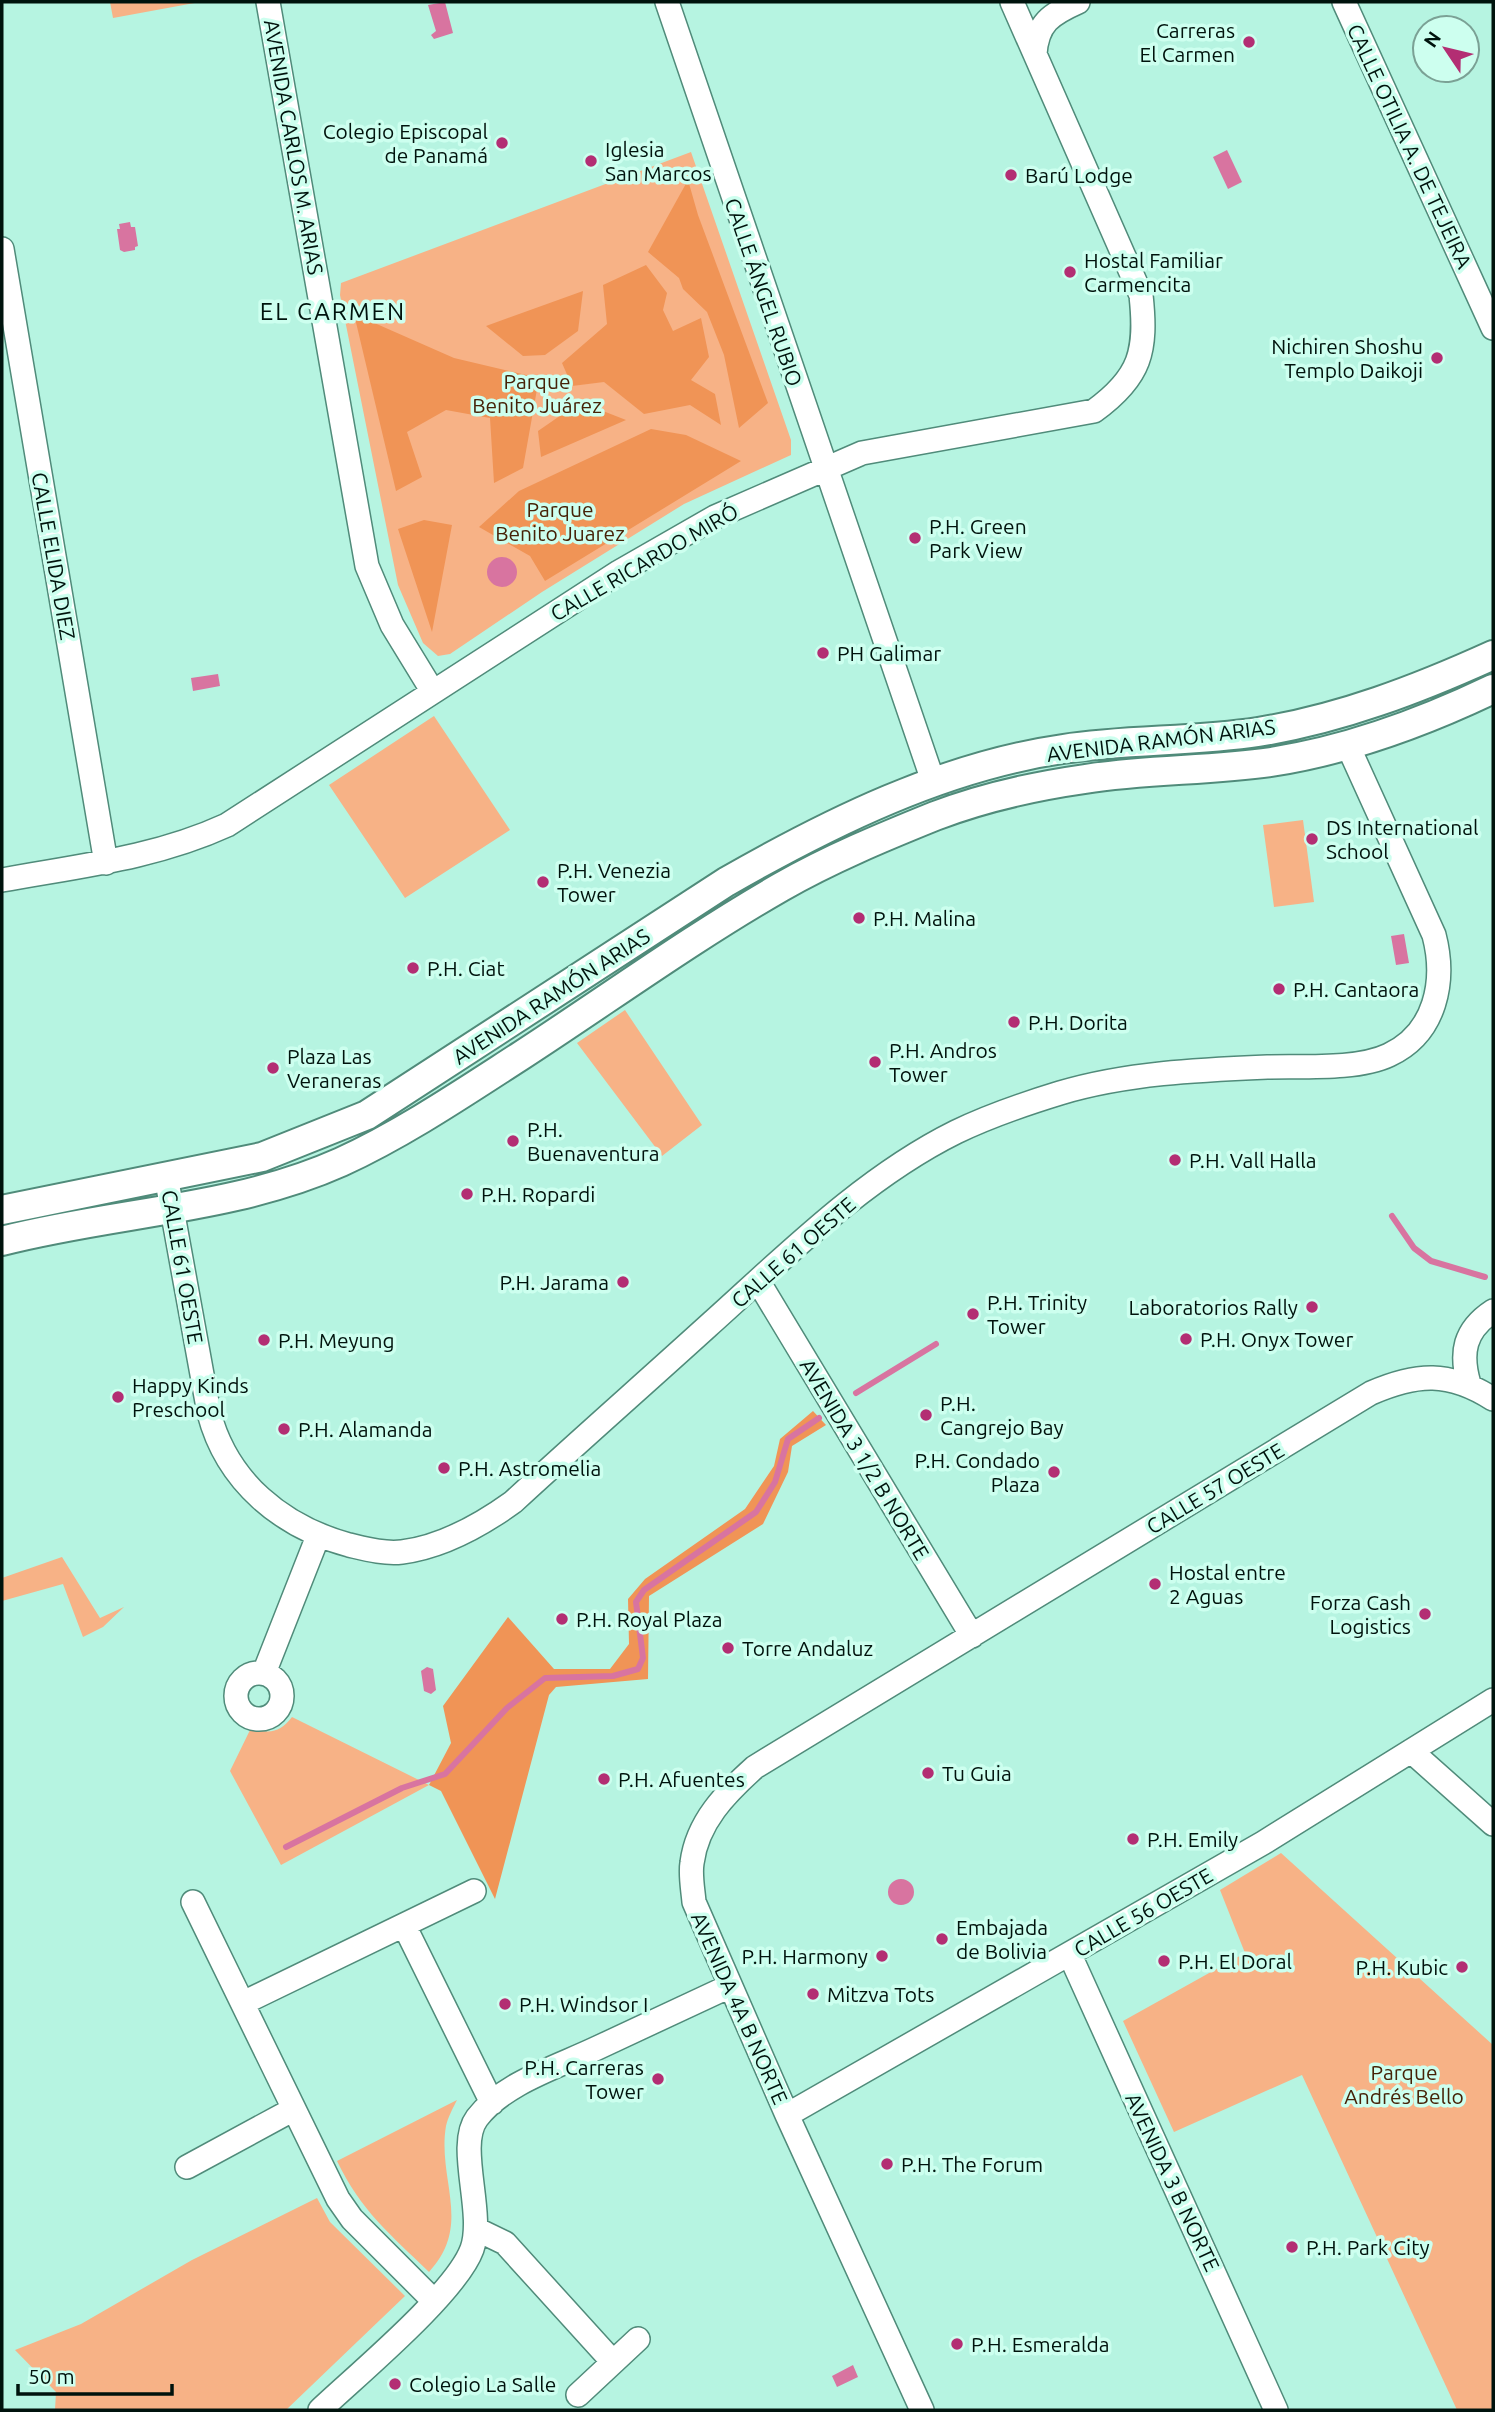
<svg xmlns="http://www.w3.org/2000/svg" width="1495" height="2412" font-family="Ubuntu,sans-serif">
	<style>
		.green { fill: #f7b286 }
		.forest { fill: #f09456 }
		.water { fill: #d874a0 }
		.lines { fill: none; stroke-linecap: round; stroke-linejoin: round }
		.stream { stroke: #d874a0; stroke-width: 6 }
		.minor-casing { stroke: #508b7a; stroke-width: 26 }
		.major-casing { stroke: #508b7a; stroke-width: 32 }
		.minor { stroke: #fff; stroke-width: 23 }
		.major { stroke: #fff; stroke-width: 28 }
		.poi-dot { fill: #b32e73; stroke: #cdffef; stroke-width: 2.5 }
		.labels { text-anchor: middle; dominant-baseline: central; stroke-width: 7; stroke-linejoin: round; paint-order: stroke }
		.poi-label { font-size: 21px; fill: #00130d; stroke: #cdffef; text-anchor: start }
		.street-label { font-size: 21px; fill: #00130d; stroke: #cdffef }
		.park-label { font-size: 21px; fill: #462207; stroke: #cdffef }
		.quarter-label { font-size: 24px; letter-spacing: 2px; fill: #00130d; stroke: #cdffef }
	</style>
	<rect width="100%" height="100%" fill="#b6f4e1"/>
	<!-- green -->
	<path class="green" d="M110 2H200L113 18Z
		M691 152 791 440V455L684 504 542 592 450 654 438 656 423 643 398 585 340 295 341 283Z
		M434 716 510 830 405 898 329 785Z
		M1303 820 1314 902 1274 907 1263 825Z
		M625 1010 702 1125 662 1156 577 1043Z
		M62 1557 100 1618 124 1607 103 1627 83 1637 63 1584 2 1601V1578Z
		M292 1717 429 1785 281 1865 230 1771 251 1728C269 1734 280 1733 292 1717Z
		M1281 1853 1493 2045V2410H1457L1302 2075 1174 2132 1123 2021 1245 1953 1220 1890Z
		M457 2100C453 2108 448 2117 446 2126 437 2180 473 2225 429 2272 390 2234 361 2211 337 2161Z
		M317 2198 330 2222 405 2296 286 2410H55L56 2392 15 2350 81 2324 192 2260Z"/>
	<!-- forest -->
	<path class="forest" d="M688 180 698 215 768 403 739 428 724 355 707 312 683 289 679 278 648 252Z
		M646 265 667 293 663 310 673 331 701 318 709 357 691 380 715 394 721 425 690 405 644 414 604 382 572 386 562 363 607 324 603 285Z
		M583 291 578 331 545 355 523 356 486 326Z
		M354 314 454 358 539 378 523 468 494 483 490 418 446 410 407 432 422 477 396 491Z
		M580 402 626 420 541 457 538 431Z
		M651 429 686 435 741 461 545 581 530 556 479 527 519 491Z
		M424 520 452 525 432 632 398 529Z
		M813 1411 826 1425 792 1446 788 1472 763 1524 649 1596 648 1679 556 1687 549 1695 495 1899 441 1791 429 1785 451 1743 443 1706 508 1617 554 1669H610L629 1644 628 1599 645 1579 745 1509 774 1466 780 1439Z"/>
	<!-- water -->
	<path class="water" d="M445 2 453 33 434 39 431 35 436 31 428 5Z
		M1227 150 1242 182 1228 189 1213 157Z
		M130 222 131 227H135L138 246 135 247V250L124 252 120 250 117 229H120L119 224Z
		M487 572a15 15 0 1 1 30 0a15 15 0 1 1-30 0Z
		M218 674 220 686 193 691 191 678Z
		M1404 934 1409 963 1396 965 1391 936Z
		M427 1667 433 1669 436 1690 431 1694 424 1691 421 1671Z
		M888 1892a13 13 0 1 1 26 0a13 13 0 1 1-26 0Z
		M853 2365 858 2377 837 2387 832 2376Z"/>
	<g class="lines">
		<!-- stream -->
		<path class="stream" d="M1392 1216 1414 1248 1431 1261 1485 1277
			M856 1393 936 1344
			M286 1847 402 1788 445 1774 507 1708 545 1678 613 1676 638 1669 643 1658 636 1602 644 1590 756 1512 775 1482 788 1439 819 1418"/>
		<defs>
			<path id="minor" d="M268 2 367 566 392 625 433 692
				M667 2 933 781
				M1344 2 1493 328
				M1035 54C1037 23 1051 14 1078 2
				M2 249 106 863
				M2 880C79 866 155 858 227 825L619 572 715 517 862 453 1094 411C1141 377 1147 351 1141 295L1012 2
				M166 1176 209 1413C227 1482 282 1527 349 1545 366 1549 384 1554 402 1552 442 1547 481 1525 513 1502 577 1443 643 1385 708 1326 785 1257 863 1178 956 1132 989 1116 1024 1104 1060 1093 1127 1073 1198 1070 1268 1067 1302 1066 1358 1070 1389 1055 1436 1033 1446 981 1434 935L1348 746
				M758 1281 972 1636
				M1469 1384C1460 1353 1464 1330 1493 1311
				M236 1696a23 23 0 1 1 46 0a23 23 0 1 1-46 0Z
				M264 1673 318 1536
				M1411 1751 1493 1824
				M193 1902 338 2199 352 2219 434 2301
				M404 1925 492 2103
				M1070 1955 1276 2410
				M243 2003 474 1891
				M787 2115 1263 1843 1493 1700
				M187 2167 294 2109
				M476 2229 505 2243 613 2362
				M578 2395 638 2339
				M320 2410C357 2375 456 2293 472 2249 485 2212 456 2146 477 2118 504 2083 557 2067 595 2049 640 2028 685 2007 730 1986
				M922 2410 787 2115 694 1902C693 1890 690 1875 692 1863 697 1822 726 1793 755 1767L1371 1393C1417 1373 1449 1371 1493 1399"/>
			<path id="major" d="M2 1210 262 1157 367 1115 726 882C829 823 944 766 1063 749 1127 739 1194 742 1258 732 1340 719 1418 689 1493 655
				M2 1241C114 1212 234 1210 341 1162 404 1133 463 1093 522 1055 608 999 692 938 781 887 830 859 883 837 935 816 982 798 1036 786 1085 779 1146 769 1209 771 1271 762 1349 750 1422 723 1493 689"/>
		</defs>
		<!-- minor casing -->
		<use href="#minor" class="minor-casing"/>
		<!-- major casing -->
		<use href="#major" class="major-casing"/>
		<!-- minor -->
		<use href="#minor" class="minor"/>
		<!-- major -->
		<use href="#major" class="major"/>
	</g>
	<!-- markers -->
	<g class="poi-dot">
		<circle cx="1249" cy="42" r="7"/>
		<circle cx="502" cy="143" r="7"/>
		<circle cx="591" cy="161" r="7"/>
		<circle cx="1011" cy="175" r="7"/>
		<circle cx="1070" cy="272" r="7"/>
		<circle cx="1437" cy="358" r="7"/>
		<circle cx="915" cy="538" r="7"/>
		<circle cx="823" cy="653" r="7"/>
		<circle cx="1312" cy="839" r="7"/>
		<circle cx="543" cy="882" r="7"/>
		<circle cx="859" cy="918" r="7"/>
		<circle cx="413" cy="968" r="7"/>
		<circle cx="1279" cy="989" r="7"/>
		<circle cx="1014" cy="1022" r="7"/>
		<circle cx="875" cy="1062" r="7"/>
		<circle cx="273" cy="1068" r="7"/>
		<circle cx="513" cy="1141" r="7"/>
		<circle cx="1175" cy="1160" r="7"/>
		<circle cx="467" cy="1194" r="7"/>
		<circle cx="623" cy="1282" r="7"/>
		<circle cx="1312" cy="1307" r="7"/>
		<circle cx="973" cy="1314" r="7"/>
		<circle cx="1186" cy="1339" r="7"/>
		<circle cx="264" cy="1340" r="7"/>
		<circle cx="118" cy="1397" r="7"/>
		<circle cx="926" cy="1415" r="7"/>
		<circle cx="284" cy="1429" r="7"/>
		<circle cx="444" cy="1468" r="7"/>
		<circle cx="1054" cy="1472" r="7"/>
		<circle cx="1155" cy="1584" r="7"/>
		<circle cx="1425" cy="1614" r="7"/>
		<circle cx="562" cy="1619" r="7"/>
		<circle cx="728" cy="1648" r="7"/>
		<circle cx="928" cy="1773" r="7"/>
		<circle cx="604" cy="1779" r="7"/>
		<circle cx="1133" cy="1839" r="7"/>
		<circle cx="942" cy="1939" r="7"/>
		<circle cx="882" cy="1956" r="7"/>
		<circle cx="1164" cy="1961" r="7"/>
		<circle cx="1462" cy="1967" r="7"/>
		<circle cx="813" cy="1994" r="7"/>
		<circle cx="505" cy="2004" r="7"/>
		<circle cx="658" cy="2079" r="7"/>
		<circle cx="887" cy="2164" r="7"/>
		<circle cx="1292" cy="2247" r="7"/>
		<circle cx="957" cy="2344" r="7"/>
		<circle cx="395" cy="2384" r="7"/>
	</g>
	<g class="labels">
		<!-- poi labels -->
		<g class="poi-label">
			<text x="1235" y="30" text-anchor="end">Carreras<tspan x="1235" dy="24">El Carmen</tspan></text>
			<text x="488" y="131" text-anchor="end">Colegio Episcopal<tspan x="488" dy="24">de Panamá</tspan></text>
			<text x="605" y="149">Iglesia<tspan x="605" dy="24">San Marcos</tspan></text>
			<text x="1025" y="175">Barú Lodge</text>
			<text x="1084" y="260">Hostal Familiar<tspan x="1084" dy="24">Carmencita</tspan></text>
			<text x="1423" y="346" text-anchor="end">Nichiren Shoshu<tspan x="1423" dy="24">Templo Daikoji</tspan></text>
			<text x="929" y="526">P.H. Green<tspan x="929" dy="24">Park View</tspan></text>
			<text x="837" y="653">PH Galimar</text>
			<text x="1326" y="827">DS International<tspan x="1326" dy="24">School</tspan></text>
			<text x="557" y="870">P.H. Venezia<tspan x="557" dy="24">Tower</tspan></text>
			<text x="873" y="918">P.H. Malina</text>
			<text x="427" y="968">P.H. Ciat</text>
			<text x="1293" y="989">P.H. Cantaora</text>
			<text x="1028" y="1022">P.H. Dorita</text>
			<text x="889" y="1050">P.H. Andros<tspan x="889" dy="24">Tower</tspan></text>
			<text x="287" y="1056">Plaza Las<tspan x="287" dy="24">Veraneras</tspan></text>
			<text x="527" y="1129">P.H.<tspan x="527" dy="24">Buenaventura</tspan></text>
			<text x="1189" y="1160">P.H. Vall Halla</text>
			<text x="481" y="1194">P.H. Ropardi</text>
			<text x="609" y="1282" text-anchor="end">P.H. Jarama</text>
			<text x="987" y="1302">P.H. Trinity<tspan x="987" dy="24">Tower</tspan></text>
			<text x="1298" y="1307" text-anchor="end">Laboratorios Rally</text>
			<text x="1200" y="1339">P.H. Onyx Tower</text>
			<text x="278" y="1340">P.H. Meyung</text>
			<text x="132" y="1385">Happy Kinds<tspan x="132" dy="24">Preschool</tspan></text>
			<text x="940" y="1403">P.H.<tspan x="940" dy="24">Cangrejo Bay</tspan></text>
			<text x="298" y="1429">P.H. Alamanda</text>
			<text x="1040" y="1460" text-anchor="end">P.H. Condado<tspan x="1040" dy="24">Plaza</tspan></text>
			<text x="458" y="1468">P.H. Astromelia</text>
			<text x="1169" y="1572">Hostal entre<tspan x="1169" dy="24">2 Aguas</tspan></text>
			<text x="1411" y="1602" text-anchor="end">Forza Cash<tspan x="1411" dy="24">Logistics</tspan></text>
			<text x="576" y="1619">P.H. Royal Plaza</text>
			<text x="742" y="1648">Torre Andaluz</text>
			<text x="942" y="1773">Tu Guia</text>
			<text x="618" y="1779">P.H. Afuentes</text>
			<text x="1147" y="1839">P.H. Emily</text>
			<text x="956" y="1927">Embajada<tspan x="956" dy="24">de Bolivia</tspan></text>
			<text x="868" y="1956" text-anchor="end">P.H. Harmony</text>
			<text x="1178" y="1961">P.H. El Doral</text>
			<text x="1448" y="1967" text-anchor="end">P.H. Kubic</text>
			<text x="827" y="1994">Mitzva Tots</text>
			<text x="519" y="2004">P.H. Windsor I</text>
			<text x="644" y="2067" text-anchor="end">P.H. Carreras<tspan x="644" dy="24">Tower</tspan></text>
			<text x="901" y="2164">P.H. The Forum</text>
			<text x="1306" y="2247">P.H. Park City</text>
			<text x="971" y="2344">P.H. Esmeralda</text>
			<text x="409" y="2384">Colegio La Salle</text>
		</g>
		<!-- street labels -->
		<g class="street-label">
			<text transform="translate(1410 146) rotate(65)">CALLE OTILIA A. DE TEJEIRA</text>
			<text transform="translate(294 147) rotate(80)">AVENIDA CARLOS M. ARIAS</text>
			<text transform="translate(764 292) rotate(71)">CALLE ÁNGEL RUBIO</text>
			<text transform="translate(54 556) rotate(80)">CALLE ELIDA DIEZ</text>
			<text transform="translate(644 562) rotate(-30)">CALLE RICARDO MIRÓ</text>
			<text transform="translate(1161 740) rotate(-7)">AVENIDA RAMÓN ARIAS</text>
			<text transform="translate(551 996) rotate(-33)">AVENIDA RAMÓN ARIAS</text>
			<text transform="translate(793 1252) rotate(-41)">CALLE 61 OESTE</text>
			<text transform="translate(183 1267) rotate(80)">CALLE 61 OESTE</text>
			<text transform="translate(865 1459) rotate(59)">AVENIDA 3 1/2 B NORTE</text>
			<text transform="translate(1215 1488) rotate(-31)">CALLE 57 OESTE</text>
			<text transform="translate(1143 1912) rotate(-30)">CALLE 56 OESTE</text>
			<text transform="translate(740 2008) rotate(66)">AVENIDA 4A B NORTE</text>
			<text transform="translate(1173 2182) rotate(65)">AVENIDA 3 B NORTE</text>
		</g>
		<!-- park labels -->
		<g class="park-label">
			<text x="537" y="381">Parque<tspan x="537" dy="24">Benito Juárez</tspan></text>
			<text x="560" y="509">Parque<tspan x="560" dy="24">Benito Juarez</tspan></text>
			<text x="1404" y="2072">Parque<tspan x="1404" dy="24">Andrés Bello</tspan></text>
		</g>
		<!-- quarter labels -->
		<g class="quarter-label">
			<text x="333" y="311">EL CARMEN</text>
		</g>
	</g>
	<!-- border -->
	<rect width="1495" height="2412" fill="none" stroke="#00130d" stroke-width="7"/>
	<!-- north arrow -->
	<g transform="translate(1446 49) rotate(305)"><circle r="33" fill="#cdffef" stroke="#7ba195" stroke-width="2"/>
	<path d="M0-5L12 26L0 18L-12 26Z" fill="#b32e73"/>
	<text y="-10" font-size="19" font-weight="bold" text-anchor="middle" fill="#00130d">N</text>
	</g>
	<!-- scale -->
	<path d="M18 2384v10h154v-10" fill="none" stroke="#00130d" stroke-width="3.5"/>
	<text x="28" y="2384" font-size="21" fill="#00130d" stroke="#cdffef" stroke-width="5" paint-order="stroke">50 m</text>
</svg>
